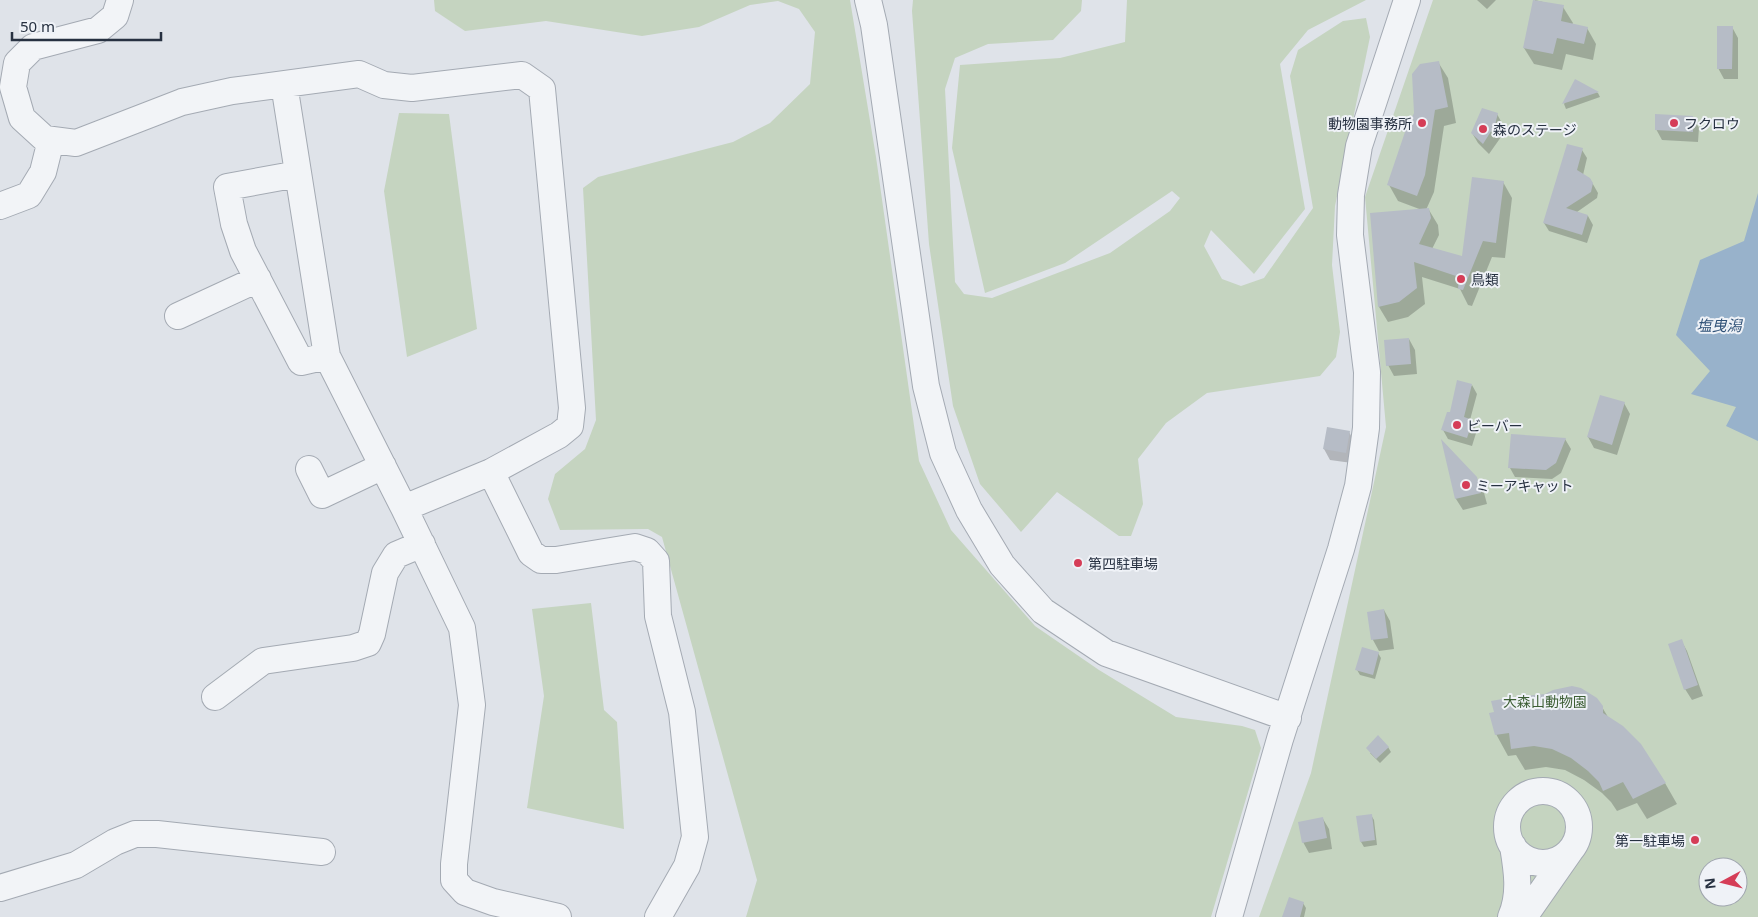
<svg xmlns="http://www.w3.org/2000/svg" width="1758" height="917" font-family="'Noto Sans','Noto Sans JP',sans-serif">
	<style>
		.green { fill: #c5d4c0; fill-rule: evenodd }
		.water { fill: #98b2cb }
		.shadow { fill: #0003 }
		.building { fill: #b6bcc6 }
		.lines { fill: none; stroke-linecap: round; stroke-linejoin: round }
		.minor-casing { stroke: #a4aab3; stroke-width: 28 }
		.minor { stroke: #f2f4f7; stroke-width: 26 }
		.poi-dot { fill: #d53d57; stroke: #eff2f7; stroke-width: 2 }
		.labels { text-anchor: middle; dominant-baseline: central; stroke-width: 4; stroke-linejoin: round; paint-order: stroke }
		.poi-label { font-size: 14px; fill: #273141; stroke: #eff2f7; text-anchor: start }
		.park-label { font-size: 14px; fill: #3c5e34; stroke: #eff2f7 }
		.water-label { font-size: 15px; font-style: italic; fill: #2f5177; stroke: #eff2f7 }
	</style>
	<rect width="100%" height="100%" fill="#dfe3e9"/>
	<!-- green -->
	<path class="green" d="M434 0H850L876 157 919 461 951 530 1035 626 1099 670 1176 717 1242 726 1255 730 1261 748 1211 917H746L757 880 662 537 648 529 560 530 548 499 555 474 585 449 596 420 583 188 598 177 733 142 770 123 810 84 815 32 799 9 778 1 750 5 699 27 642 36 546 21 465 31 435 11Z
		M913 0H1082L1081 11 1053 40 988 44 955 58 945 89 955 282 964 294 992 298 1110 253 1170 211 1180 198 1172 191 1065 263 985 293 952 148 960 65 1060 58 1125 42 1127 0H1366L1308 30 1280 64 1305 209 1254 274 1211 230 1204 246 1222 279 1241 286 1264 278 1313 208 1290 76 1298 50 1343 21 1366 18 1370 37 1335 206 1332 265 1340 332 1336 357 1320 376 1207 393 1166 423 1138 459 1143 504 1131 536H1119L1057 492 1021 532 980 484 953 406 929 244 912 11Z
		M1433 0H1758V917H1259L1311 773 1386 427 1365 197ZM1708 867H1738V897H1708Z
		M399 113 449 114 477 329 407 357 384 191Z
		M591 603 604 710 617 722 624 829 527 808 544 696 532 609Z"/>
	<!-- water -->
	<path class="water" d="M1758 193V441L1726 426 1736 407 1691 394 1710 371 1676 335 1700 260 1744 241Z"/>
	<!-- shadow -->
	<path class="shadow" d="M1477 0H1496L1487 9Z
		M1535 0 1563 7 1573 23 1572 25 1587 28 1596 44 1593 60 1566 54 1562 70 1534 64 1524 48Z
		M1732 27 1738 38V79H1724L1718 68Z
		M1438 62 1448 78 1456 123 1444 126 1434 192 1426 210H1429L1438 225 1439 235 1432 249 1463 258 1503 182 1512 198 1505 258 1492 257 1472 306 1468 305 1460 289 1422 277 1425 304 1408 317 1388 322 1379 307 1422 210 1398 201 1389 185Z
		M1576 81 1598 93 1600 97 1566 109 1564 104Z
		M1497 114 1503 125 1501 137 1489 154 1478 143 1472 133Z
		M1693 118 1699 128 1698 142 1662 140 1656 129Z
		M1582 150 1587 158 1583 175 1590 179 1598 193 1597 198 1577 212 1588 216 1593 225 1587 243 1549 231 1544 223Z
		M1409 339 1415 350 1417 374 1394 376 1388 365Z
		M1472 385 1477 394 1470 420 1477 430 1472 446 1448 439 1443 430 1451 414Z
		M1624 403 1630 414 1617 455 1594 448 1588 437Z
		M1349 432 1355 443 1352 463 1330 460 1324 449Z
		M1565 439 1571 449 1561 473 1552 479 1515 477 1510 468Z
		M1444 443 1476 478 1483 489 1487 504 1463 510 1456 499Z
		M1384 610 1390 621 1394 649 1379 651 1373 640 1368 613Z
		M1681 640 1687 651 1703 696 1692 700 1685 689Z
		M1378 653 1381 658 1375 679 1360 675 1357 670Z
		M1602 707 1608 717 1665 783 1677 804 1647 819 1637 803 1617 811 1611 802 1602 793 1584 780 1565 770 1546 767 1525 770 1516 755 1508 756 1496 734Z
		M1388 747 1391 752 1380 763 1370 753Z
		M1371 815 1374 820 1377 845 1364 847 1361 842Z
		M1323 819 1329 829 1332 849 1309 853 1303 842Z
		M1303 903 1306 908 1304 917H1284Z"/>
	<!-- building -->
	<path class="building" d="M1533 0 1564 5 1561 21 1588 27 1584 44 1557 38 1553 54 1523 48Z
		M1717 26H1733L1732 69H1717Z
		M1439 61 1448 107 1435 110 1425 175 1417 196 1387 185 1405 132 1414 113 1412 74 1420 64Z
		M1575 79 1599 92 1562 104Z
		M1482 108 1498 113 1495 125 1483 144 1471 133Z
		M1655 114 1693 116V132L1655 130Z
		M1567 144 1583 148 1577 170 1590 178 1593 183 1591 192 1566 208 1588 215 1582 235 1543 223Z
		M1472 177 1504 181 1496 243 1483 241 1463 290 1458 289 1459 277 1414 262 1417 288 1399 302 1378 307 1370 213 1429 208 1431 218 1419 244 1462 256Z
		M1409 338 1411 364 1386 366 1384 340Z
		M1457 380 1472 384 1464 417 1473 420 1467 438 1441 430 1447 412H1450Z
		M1600 395 1625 402 1612 445 1587 437Z
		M1327 427 1350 431 1346 453 1323 449Z
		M1511 434 1566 438 1556 463 1546 470 1508 468Z
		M1441 439 1477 477 1481 493 1455 499Z
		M1384 609 1388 638 1371 640 1367 612Z
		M1682 639 1698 685 1684 690 1668 644Z
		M1362 647 1379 652 1373 675 1355 670Z
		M1572 686 1581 688 1597 698 1603 706V713L1623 726 1641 744 1666 783 1633 799 1623 782 1603 791 1599 782 1588 771 1571 758 1552 749 1534 746 1511 749 1509 733 1495 735 1489 713 1494 712 1491 701 1514 697 1545 694 1553 690Z
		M1378 735 1389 747 1376 759 1366 748Z
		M1372 814 1375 840 1360 842 1356 816Z
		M1323 817 1327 838 1302 843 1298 822Z
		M1289 897 1304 902 1300 917H1282Z"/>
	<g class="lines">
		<defs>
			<path id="minor" d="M120 0 115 16 98 30 33 47 17 63 13 87 22 118 45 139 76 143 182 102 232 91 359 74 384 85 412 88 522 75 542 89 572 408 570 426 559 435 491 472 404 508
				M868 0 874 25 926 386 943 453 969 510 1002 565 1043 611 1106 653 1288 718
				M284 84 327 356 404 508 462 628 472 705 454 864V880L465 892 493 902 558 917
				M298 174 227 187 234 224 243 251 301 362 327 356
				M0 206 29 195 43 172 51 140
				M178 316 258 279
				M309 469 322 495 383 466
				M491 472 531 553 541 560H556L635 547 647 551 656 561 658 616 682 712 695 837 687 866 658 917
				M215 697 263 661 353 648 368 643 372 634 385 573 396 555 422 544
				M1507 827a36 36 0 1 1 72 0a36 36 0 1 1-72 0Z
				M0 888 76 865 115 842 135 834H157L322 852
				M1229 917 1280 739 1341 549 1358 486 1366 428 1367 372 1350 235 1351 195 1359 146 1407 0
				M1511 917C1521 894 1517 870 1513 846
				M1524 917 1570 851"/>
		</defs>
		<!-- minor casing -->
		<use href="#minor" class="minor-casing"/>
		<!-- minor -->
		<use href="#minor" class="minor"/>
	</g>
	<!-- markers -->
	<g class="poi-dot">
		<circle cx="1422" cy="123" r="5"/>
		<circle cx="1674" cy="123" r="5"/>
		<circle cx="1483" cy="129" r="5"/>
		<circle cx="1461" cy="279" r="5"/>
		<circle cx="1457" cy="425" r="5"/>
		<circle cx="1466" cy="485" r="5"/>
		<circle cx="1078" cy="563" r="5"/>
		<circle cx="1695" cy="840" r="5"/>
	</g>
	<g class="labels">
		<!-- poi labels -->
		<g class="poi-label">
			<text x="1412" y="123" text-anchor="end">動物園事務所</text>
			<text x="1684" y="123">フクロウ</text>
			<text x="1493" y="129">森のステージ</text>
			<text x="1471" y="279">鳥類</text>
			<text x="1467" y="425">ビーバー</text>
			<text x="1476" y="485">ミーアキャット</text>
			<text x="1088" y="563">第四駐車場</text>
			<text x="1685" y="840" text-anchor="end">第一駐車場</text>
		</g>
		<!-- park labels -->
		<g class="park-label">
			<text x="1545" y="701">大森山動物園</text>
		</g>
		<!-- water labels -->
		<g class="water-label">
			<text x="1719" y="325">塩曳潟</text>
		</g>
	</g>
	<!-- north arrow -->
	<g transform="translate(1723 882) rotate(263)"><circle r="24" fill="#eff2f7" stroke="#9fa5ae"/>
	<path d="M0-4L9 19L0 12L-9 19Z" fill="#d53d57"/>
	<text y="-8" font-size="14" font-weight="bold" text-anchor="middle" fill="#273141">N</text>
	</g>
	<!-- scale -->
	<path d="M12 32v8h149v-8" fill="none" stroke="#273141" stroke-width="2.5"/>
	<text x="20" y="32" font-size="15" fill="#273141" stroke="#eff2f7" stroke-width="4" paint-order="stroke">50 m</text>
</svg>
